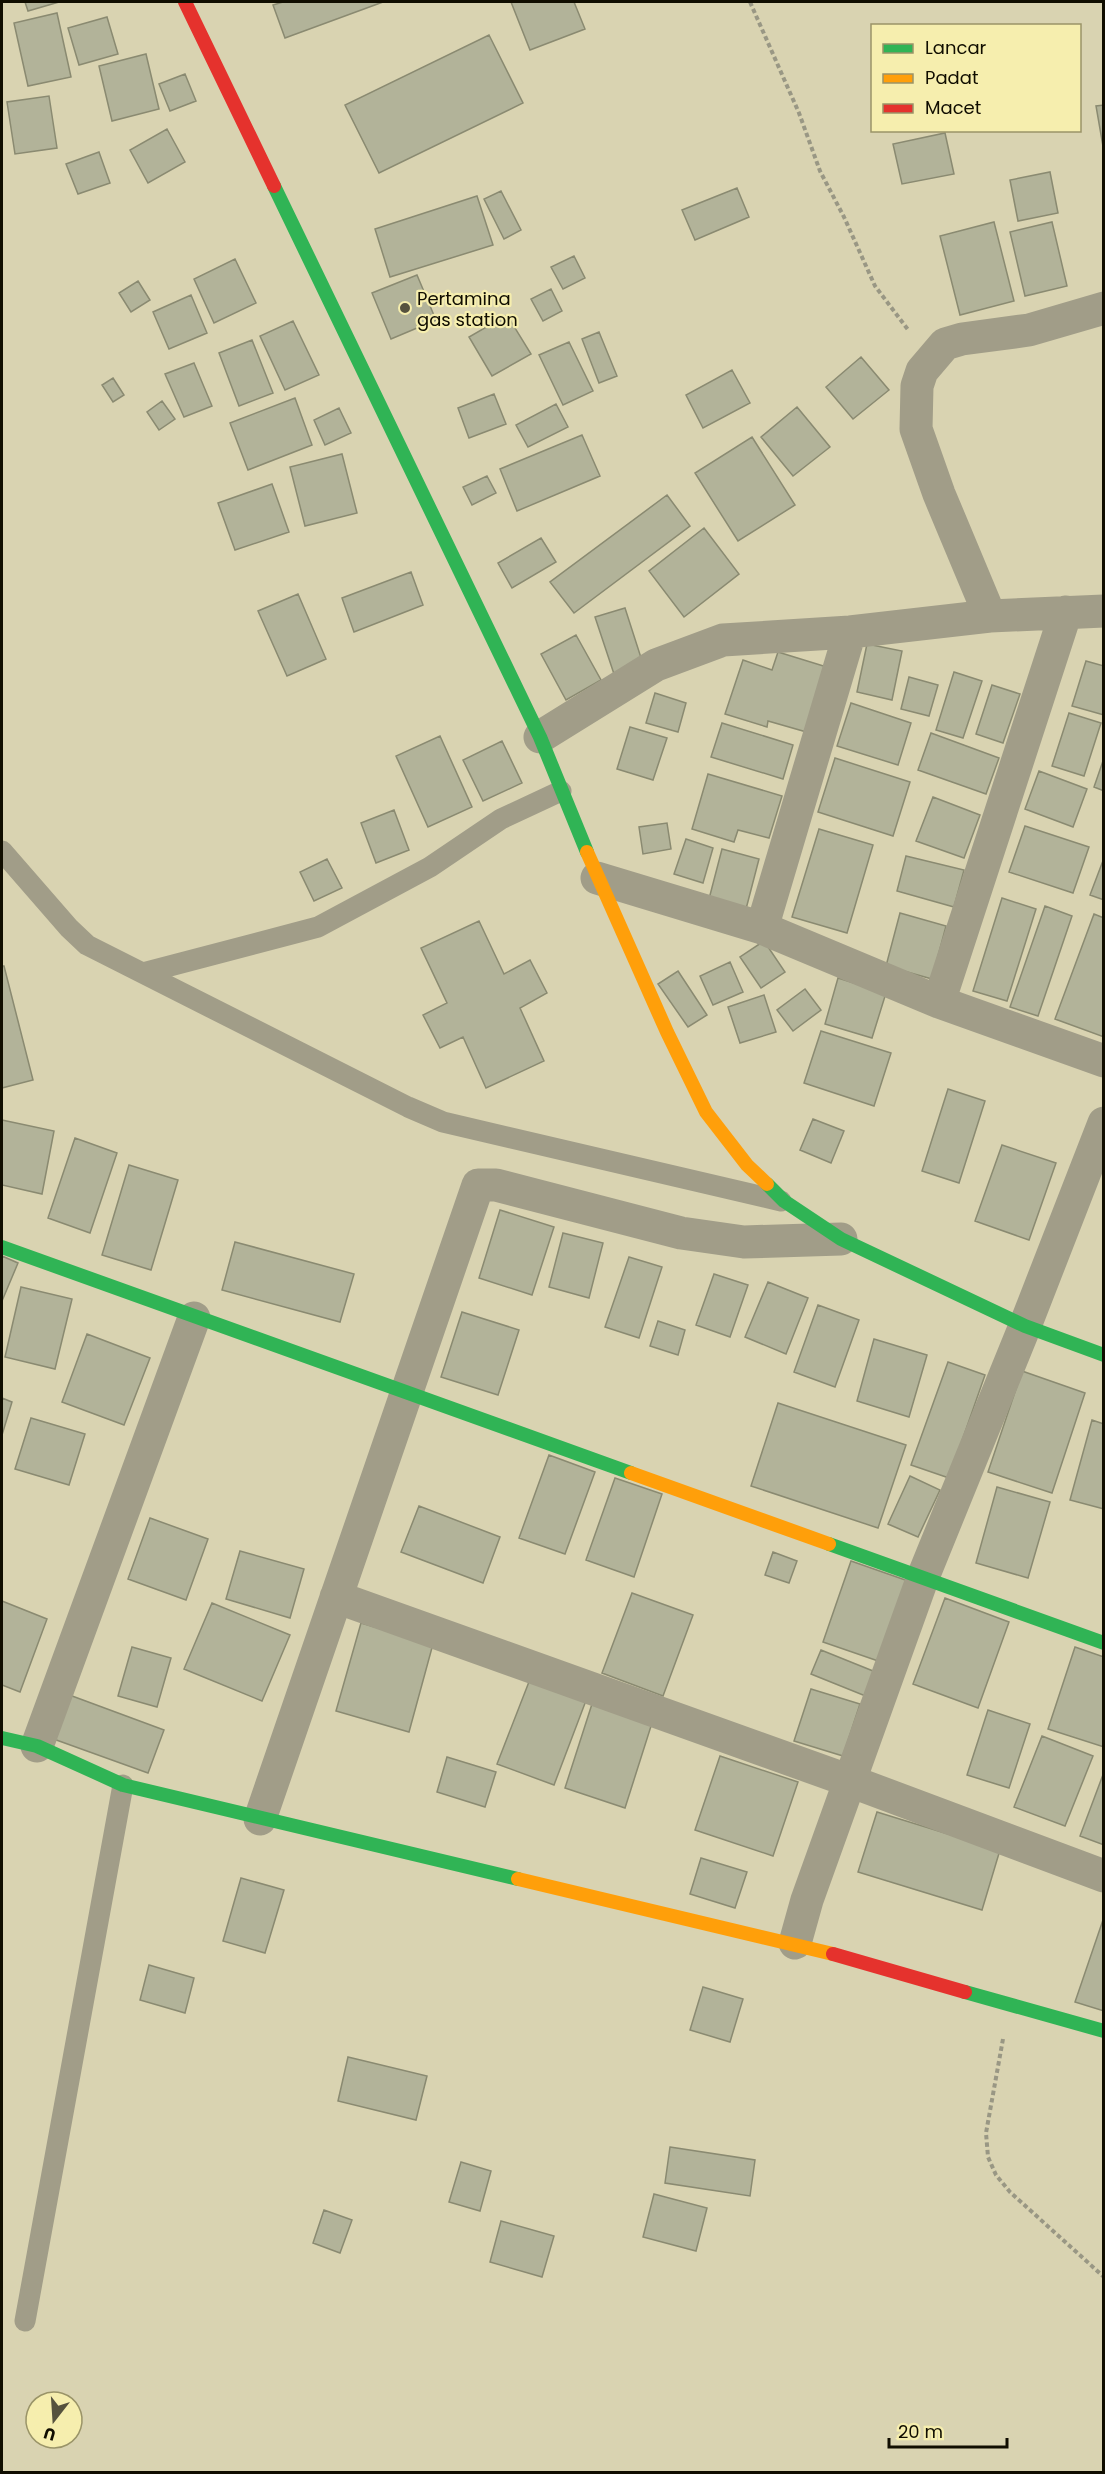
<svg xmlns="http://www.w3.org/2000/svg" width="1105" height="2474" font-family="Poppins,sans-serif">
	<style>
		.building { fill: #b2b399; stroke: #8a8a71; stroke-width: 1.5 }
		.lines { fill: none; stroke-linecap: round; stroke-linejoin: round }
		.path { stroke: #999784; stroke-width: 4; stroke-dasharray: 4.5 3; stroke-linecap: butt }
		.lane { stroke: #a19d88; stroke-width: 21 }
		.street { stroke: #a19d88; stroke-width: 33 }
		.fast { stroke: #30b455; stroke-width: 14 }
		.slow { stroke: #ff9f0a; stroke-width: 14 }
		.jam { stroke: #e5322d; stroke-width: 14 }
		.poi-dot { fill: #56523e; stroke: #f6eeae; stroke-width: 2 }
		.labels { text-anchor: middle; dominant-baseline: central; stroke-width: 4.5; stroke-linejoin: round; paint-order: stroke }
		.poi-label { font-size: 18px; fill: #100d00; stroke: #f6eeae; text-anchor: start }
	</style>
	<rect width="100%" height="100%" fill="#d9d3b1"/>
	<!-- building -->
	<path class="building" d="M25 2H59L28 11Z
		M283 2H383L285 38 273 5Z
		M511 2H574L585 29 530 50Z
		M57 13 71 77 28 86 14 23Z
		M107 17 118 54 79 65 68 28Z
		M489 35 523 103 379 173 345 105Z
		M146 54 159 109 112 121 99 66Z
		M185 74 196 101 170 111 159 84Z
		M49 96 57 148 15 154 7 102Z
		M1104 105V152L1096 106Z
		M167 129 185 162 148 183 130 150Z
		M945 133 954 174 902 184 893 144Z
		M99 152 110 183 78 194 66 164Z
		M1050 172 1058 213 1018 221 1010 180Z
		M737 188 749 217 695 240 682 210Z
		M501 191 521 230 504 239 484 199Z
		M477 196 493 245 390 277 375 229Z
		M994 222 1014 301 960 315 940 236Z
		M1052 222 1067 286 1025 296 1010 232Z
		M574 256 585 278 563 289 551 267Z
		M235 259 256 303 214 323 194 279Z
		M417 275 436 320 391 339 372 293Z
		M138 281 150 300 131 312 119 293Z
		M551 289 562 311 543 321 531 299Z
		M191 295 207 333 169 349 153 312Z
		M507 315 531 354 492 376 469 337Z
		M293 321 319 375 285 390 260 336Z
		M599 332 617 376 599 383 582 339Z
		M252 340 273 393 239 406 219 353Z
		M569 342 593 391 563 405 539 355Z
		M861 357 889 390 853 419 826 387Z
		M194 363 212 406 184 417 165 374Z
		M732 370 750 403 703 428 686 395Z
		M113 378 124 395 113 402 102 385Z
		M494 394 506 424 469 438 458 408Z
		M295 398 312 445 248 470 230 423Z
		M162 401 175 419 159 430 147 412Z
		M556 404 568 427 528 447 516 425Z
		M797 407 830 447 793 476 761 437Z
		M339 408 351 433 325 445 314 420Z
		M582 435 600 476 517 511 500 469Z
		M752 437 795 505 738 541 695 473Z
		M342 454 357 513 305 526 290 467Z
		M487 476 496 493 472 505 463 487Z
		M272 484 289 532 235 550 218 503Z
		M667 495 690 526 574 613 550 582Z
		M704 528 739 574 684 617 649 571Z
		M541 538 556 562 512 588 498 563Z
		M411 572 423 605 354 632 342 598Z
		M298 594 326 659 287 676 258 611Z
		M625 608 644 667 615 677 595 617Z
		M576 635 601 680 566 700 541 654Z
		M867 644 902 651 892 700 857 692Z
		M778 652 830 668 810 733 768 721 767 727 725 714 743 660 772 670Z
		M1086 661 1104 666V715L1072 706Z
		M954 672 982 681 963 738 936 730Z
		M909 677 938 685 929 716 901 709Z
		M992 685 1020 694 1003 743 976 734Z
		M655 693 686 703 678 732 646 723Z
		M851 703 911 723 898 765 837 746Z
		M1069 713 1101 723 1084 776 1052 766Z
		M722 723 793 745 783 779 711 757Z
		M630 727 667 738 653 780 617 769Z
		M931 733 999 758 986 794 918 770Z
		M440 736 472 807 428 827 396 756Z
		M502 741 522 783 483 801 463 760Z
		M835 758 910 782 893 836 818 812Z
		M1104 758V791L1094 787Z
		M1039 771 1087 789 1073 827 1025 809Z
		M708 774 782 796 769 838 738 830 734 842 692 829Z
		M933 797 980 815 964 858 916 841Z
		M394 810 409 850 376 863 361 823Z
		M667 823 671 849 643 854 639 827Z
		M1025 826 1089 847 1073 893 1009 872Z
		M819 829 873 845 847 933 792 917Z
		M686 839 713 848 703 883 674 874Z
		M722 849 759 859 746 909 709 899Z
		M906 856 964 870 954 907 897 891Z
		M1104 858V900L1090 895Z
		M327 859 342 888 314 901 300 872Z
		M1002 898 1036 909 1007 1001 973 991Z
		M1045 906 1072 916 1038 1016 1010 1007Z
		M900 913 946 926 932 979 886 966Z
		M1094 914 1104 918V1037L1055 1019Z
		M479 921 504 974 530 960 547 993 520 1008 544 1061 486 1088 463 1037 440 1048 423 1015 447 1003 421 948Z
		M764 941 785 972 761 988 740 957Z
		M730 962 743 992 713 1005 700 976Z
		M2 966H4L33 1080 2 1088Z
		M678 971 707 1015 688 1027 658 984Z
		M838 978 886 993 872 1038 825 1024Z
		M805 989 821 1010 793 1031 777 1010Z
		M764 995 776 1032 740 1043 728 1007Z
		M821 1031 891 1053 874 1106 804 1083Z
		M948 1089 985 1101 959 1183 922 1171Z
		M813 1119 844 1131 831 1163 800 1150Z
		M2 1120 54 1131 42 1194 2 1185Z
		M75 1138 117 1153 90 1233 48 1218Z
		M1002 1145 1056 1163 1029 1240 975 1221Z
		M129 1165 178 1180 151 1270 102 1255Z
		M500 1210 554 1227 532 1295 479 1278Z
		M563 1233 603 1243 589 1298 549 1287Z
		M235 1242 354 1274 340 1322 222 1290Z
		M2 1256 18 1263 2 1301Z
		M629 1257 662 1267 639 1338 605 1327Z
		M714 1274 748 1285 730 1337 696 1325Z
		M768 1282 808 1298 786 1354 745 1337Z
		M21 1287 72 1299 55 1369 5 1357Z
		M818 1305 859 1320 835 1387 794 1372Z
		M462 1312 519 1330 498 1395 441 1377Z
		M658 1321 685 1330 678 1355 650 1346Z
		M87 1334 150 1358 124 1425 62 1402Z
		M874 1339 927 1355 909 1417 857 1401Z
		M948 1362 985 1375 949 1478 911 1465Z
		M1022 1371 1085 1393 1052 1493 988 1472Z
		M2 1398 12 1402 2 1435Z
		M778 1403 906 1445 878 1528 751 1486Z
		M31 1418 85 1434 69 1485 15 1469Z
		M1092 1420 1104 1424V1509L1070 1500Z
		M549 1455 595 1472 565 1554 519 1538Z
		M910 1476 940 1490 918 1537 888 1524Z
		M615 1478 662 1494 634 1577 586 1560Z
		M997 1487 1050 1502 1028 1578 976 1563Z
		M419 1506 500 1537 483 1583 401 1552Z
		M150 1518 208 1539 186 1600 128 1579Z
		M240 1551 304 1569 290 1618 226 1599Z
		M773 1552 797 1561 789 1583 765 1575Z
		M851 1561 911 1582 884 1663 823 1642Z
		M632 1593 693 1615 663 1696 602 1673Z
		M945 1598 1009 1622 978 1708 913 1684Z
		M2 1601 47 1619 20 1692 2 1685Z
		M212 1603 290 1635 262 1701 184 1669Z
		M361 1623 433 1644 409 1732 336 1711Z
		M132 1647 171 1658 157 1707 118 1696Z
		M1075 1647 1104 1657V1747L1048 1729Z
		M821 1650 878 1673 868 1697 811 1674Z
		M534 1669 590 1690 554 1785 497 1764Z
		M811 1689 860 1704 843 1756 794 1741Z
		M64 1693 164 1730 148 1773 48 1737Z
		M592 1704 652 1723 625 1808 565 1788Z
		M988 1710 1030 1724 1009 1788 967 1775Z
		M1042 1736 1093 1756 1065 1826 1014 1807Z
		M720 1756 798 1782 773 1856 695 1830Z
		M447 1757 496 1772 485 1807 437 1792Z
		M1104 1772V1845L1080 1836Z
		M877 1812 1000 1850 982 1910 858 1872Z
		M701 1858 747 1872 735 1908 690 1894Z
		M241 1878 284 1890 265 1953 223 1941Z
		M1104 1917V2011L1075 2002Z
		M149 1965 194 1978 185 2013 140 2000Z
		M703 1987 743 1999 730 2042 690 2030Z
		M348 2057 427 2076 416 2120 338 2101Z
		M670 2147 755 2160 750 2196 665 2183Z
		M461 2162 491 2171 480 2211 449 2202Z
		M654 2194 707 2208 696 2251 643 2237Z
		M324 2210 352 2220 340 2253 313 2243Z
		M501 2221 554 2236 542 2277 490 2262Z"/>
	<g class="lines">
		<!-- path -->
		<path class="path" d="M750 2 799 113 820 171 844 217 875 286 909 331
			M1003 2039 986 2133 988 2157 996 2175 1010 2192 1104 2277"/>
		<!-- lane -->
		<path class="lane" d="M2 851 69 928 87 945 408 1107 443 1122 781 1201
			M143 973 318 927 430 867 501 819 561 791
			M25 2321 123 1785"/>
		<!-- street -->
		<path class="street" d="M990 616 939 494 916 429 917 386 922 371 945 344 962 339 1029 330 1104 308
			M540 737 656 665 723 640 850 632 990 616 1104 611
			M597 878 762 928 939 1002 1104 1061
			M762 928 850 632
			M939 1002 1066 612
			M336 1597 850 1781 1104 1876
			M37 1746 194 1318
			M260 1819 478 1185H496L681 1233 744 1242 841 1239
			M795 1943 807 1900 923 1577 1025 1326 1104 1123"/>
		<!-- fast -->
		<path class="fast" d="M274 186 540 737 587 852
			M767 1184 784 1201 841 1239 1025 1326 1104 1355
			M2 1247 631 1473
			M829 1544 1104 1643
			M2 1738 37 1746 123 1785 518 1879
			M965 1992 1104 2031"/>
		<!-- slow -->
		<path class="slow" d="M587 852 667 1032 706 1112 747 1165 767 1184
			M631 1473 829 1544
			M518 1879 833 1954"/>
		<!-- jam -->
		<path class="jam" d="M185 2 274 186
			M833 1954 965 1992"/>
	</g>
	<!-- markers -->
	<circle class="poi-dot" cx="405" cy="308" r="6"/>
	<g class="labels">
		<!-- poi labels -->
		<g class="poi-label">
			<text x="417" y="298">Pertamina<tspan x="417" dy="21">gas station</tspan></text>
		</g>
	</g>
	<!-- border -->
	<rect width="1105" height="2474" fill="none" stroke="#100d00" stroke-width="6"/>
	<!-- legend -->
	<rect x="871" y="24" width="210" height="108" fill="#f6eeae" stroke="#9a9468" stroke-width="1.5"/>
	<rect x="883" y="44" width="30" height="9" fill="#30b455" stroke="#9a9468" stroke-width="1.5"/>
	<text x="925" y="54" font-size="18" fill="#100d00">Lancar</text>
	<rect x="883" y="74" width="30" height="9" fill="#ff9f0a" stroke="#9a9468" stroke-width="1.5"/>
	<text x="925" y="84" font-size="18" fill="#100d00">Padat</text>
	<rect x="883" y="104" width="30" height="9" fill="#e5322d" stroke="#9a9468" stroke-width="1.5"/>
	<text x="925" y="114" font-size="18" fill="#100d00">Macet</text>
	<!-- north arrow -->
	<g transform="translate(54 2420) rotate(197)"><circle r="28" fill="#f6eeae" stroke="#9a9468" stroke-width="1.5"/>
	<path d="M0-4.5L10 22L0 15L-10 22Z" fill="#56523e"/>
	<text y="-9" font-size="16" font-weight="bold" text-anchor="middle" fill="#100d00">U</text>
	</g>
	<!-- scale -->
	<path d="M889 2438v9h118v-9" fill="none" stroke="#100d00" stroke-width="3"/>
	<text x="898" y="2438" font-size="18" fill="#100d00" stroke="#f6eeae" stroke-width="4.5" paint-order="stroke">20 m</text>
</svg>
